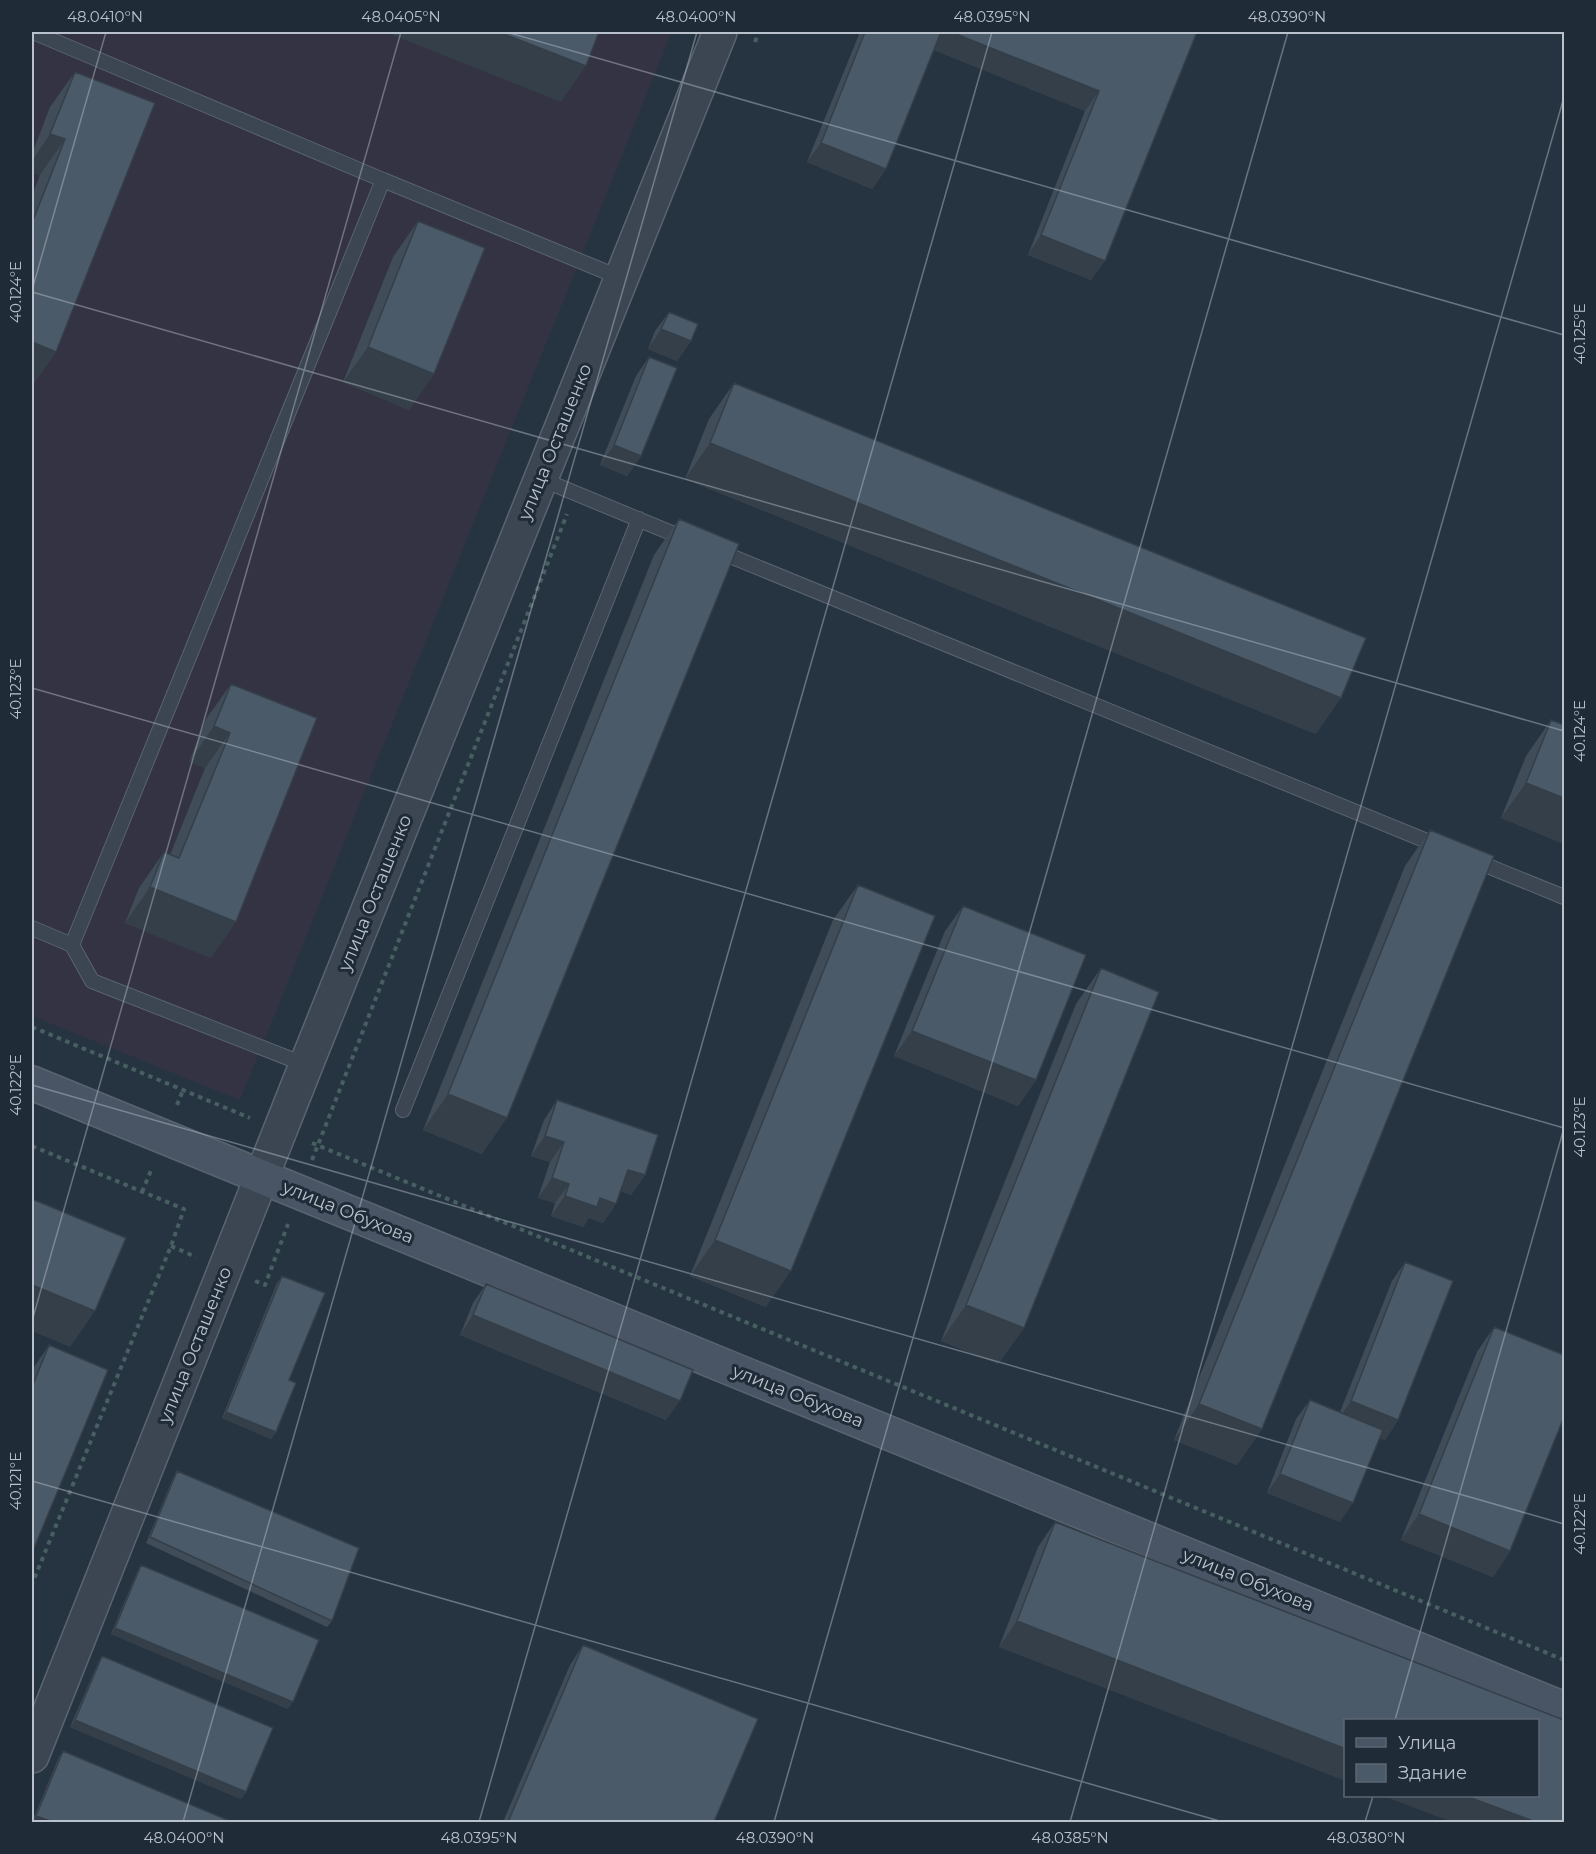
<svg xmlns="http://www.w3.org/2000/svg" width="1596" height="1854" font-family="Montserrat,sans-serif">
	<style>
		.medical { fill: #343343 }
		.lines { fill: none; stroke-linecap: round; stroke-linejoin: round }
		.service-casing { stroke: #59646f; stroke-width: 16 }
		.tertiary-casing { stroke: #59646f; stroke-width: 36 }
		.secondary-casing { stroke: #59646f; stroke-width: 36 }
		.path { stroke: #475f60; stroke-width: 4; stroke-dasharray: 4.5 4.5; stroke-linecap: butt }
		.service { stroke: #3b4652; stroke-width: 14 }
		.tertiary { stroke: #3b4652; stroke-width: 33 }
		.secondary { stroke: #495565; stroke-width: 33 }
		.wall { fill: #404d59 }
		.shaded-wall { fill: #343f49 }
		.building { fill: #4a5a68; stroke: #343f49; stroke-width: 1.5 }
		.ticks { fill: none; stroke: #b8c1cc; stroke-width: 1.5; stroke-opacity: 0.45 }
		.labels { text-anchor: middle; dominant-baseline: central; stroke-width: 6; stroke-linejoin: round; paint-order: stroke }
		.street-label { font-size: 18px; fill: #b8c1cc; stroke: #1f2b37 }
		.neatline { fill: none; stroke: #b8c1cc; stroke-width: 2 }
		.ticks-label { font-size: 15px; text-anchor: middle; fill: #b8c1cc }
	</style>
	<rect width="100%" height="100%" fill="#263442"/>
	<!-- medical -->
	<path class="medical" d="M32 32H672L240 1100 32 1016Z"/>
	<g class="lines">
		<defs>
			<path id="service" d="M33 32 383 180
				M541 479 686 539
				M718 551 1439 846
				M1473 860 1564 897
				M32 928 72 945
				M306 1065 92 981 72 945 383 180 621 278
				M403 1110 639 519"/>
			<path id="tertiary" d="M32 1756 306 1065 720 32"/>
			<path id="secondary" d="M32 1083 1564 1709"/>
		</defs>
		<!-- service casing -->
		<use href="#service" class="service-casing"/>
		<!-- tertiary casing -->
		<use href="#tertiary" class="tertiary-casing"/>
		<!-- secondary casing -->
		<use href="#secondary" class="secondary-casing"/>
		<!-- path -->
		<path class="path" d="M755 42 759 32
			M32 1027 250 1118
			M177 1105 183 1090
			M312 1143 1564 1660
			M32 1146 184 1209 171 1246 32 1584
			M312 1160 567 514
			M142 1192 152 1168
			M171 1246 196 1257
			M255 1281 265 1285 288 1224"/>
		<!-- service -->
		<use href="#service" class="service"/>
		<!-- tertiary -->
		<use href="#tertiary" class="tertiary"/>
		<!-- secondary -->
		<use href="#secondary" class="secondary"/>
	</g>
	<!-- wall -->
	<path class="wall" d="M860 32H1197L1091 280 1028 255 1085 111 934 50 886 169 872 189 807 162Z
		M75 72 56 352 32 386V196L40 175 32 172V154L50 107Z
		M418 221 434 374 409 410 343 382 393 257Z
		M669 312 691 341 677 361 648 349 655 331Z
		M649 357 641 456 627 476 600 465 636 376Z
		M734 383 1316 734 685 479 709 419Z
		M679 519 482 1154 423 1130 654 555Z
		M231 684 317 718 211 958 125 923 139 888 164 852 170 855 205 768 189 762 206 719Z
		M1551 720 1564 725V844L1501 818 1526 756Z
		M1430 830 1262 1429 1237 1465 1174 1440 1405 866Z
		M858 885 766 1307 690 1276 833 920Z
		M963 906 1036 1080 1018 1106 894 1056 945 931Z
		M1101 968 1024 1328 998 1364 941 1341 1076 1004Z
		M557 1100 645 1175 631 1195 621 1191 616 1204 603 1223 589 1218 583 1227 551 1216 555 1203 538 1198 550 1162 531 1156 544 1120Z
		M1405 1262 1398 1420 1385 1440 1379 1438 1340 1522 1267 1493 1296 1419 1310 1400 1340 1412 1392 1281Z
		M282 1276 276 1432 271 1439 222 1418 277 1283Z
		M486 1284 666 1420 460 1335 473 1303Z
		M1494 1327 1510 1551 1493 1577 1401 1540 1477 1352Z
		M49 1345 32 1553V1370Z
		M177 1471 332 1621 327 1627 146 1543 173 1478Z
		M1055 1522 1564 1822H1453L999 1647 1038 1547Z
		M141 1565 288 1709 111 1634 137 1572Z
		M583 1645 714 1822H503L570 1665Z
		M102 1656 246 1792 241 1799 70 1727 98 1663Z
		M63 1751 229 1822H32L59 1757Z"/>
	<!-- shaded-wall -->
	<path class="shaded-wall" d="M385 32H499L586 66 561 102Z
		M940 32H951L1099 91 1085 111 929 48Z
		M50 134 65 139 40 175 32 172V161Z
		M821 143 886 169 872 189 807 162Z
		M1041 235 1105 261 1091 280 1028 255Z
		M661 329 691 341 677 361 648 349Z
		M32 342 56 352 32 386Z
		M368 347 434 374 409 410 343 382Z
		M710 443 1341 698 1316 734 685 479Z
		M614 445 641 456 627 476 600 465Z
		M214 726 230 733 205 768 189 762Z
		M1526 783 1564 798V844L1501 818Z
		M150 887 236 922 211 958 125 923Z
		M912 1031 1036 1080 1018 1106 894 1056Z
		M448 1094 507 1118 482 1154 423 1130Z
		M545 1136 564 1142 550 1162 531 1156Z
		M628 1170 645 1175 631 1195 614 1189Z
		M552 1178 569 1184 555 1203 538 1198Z
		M565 1196 600 1198 616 1204 603 1223 589 1218 583 1227 551 1216Z
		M715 1240 791 1271 766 1307 690 1276Z
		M32 1285 95 1311 70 1347 32 1331Z
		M966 1305 1024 1328 998 1364 941 1341Z
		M473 1315 680 1401 666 1420 460 1335Z
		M1351 1401 1398 1420 1385 1440 1337 1421Z
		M1199 1404 1262 1429 1237 1465 1174 1440Z
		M226 1412 276 1432 271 1439 222 1418Z
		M1280 1474 1353 1503 1340 1522 1267 1493Z
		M1419 1514 1510 1551 1493 1577 1401 1540Z
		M1017 1621 1346 1749V1781L999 1647Z
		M115 1628 293 1702 288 1709 111 1634Z
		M75 1720 246 1792 241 1799 70 1727Z
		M1383 1796H1466L1536 1822H1453Z
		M36 1816 53 1822H32Z"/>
	<!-- building -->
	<path class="building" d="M499 32H599L586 66Z
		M865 32H941L886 169 821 143Z
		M951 32H1197L1105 261 1041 235 1099 91Z
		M75 72 155 103 56 352 32 342V223L65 139 50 134Z
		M418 221 485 248 434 374 368 347Z
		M669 312 698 324 691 341 661 329Z
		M649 357 677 368 641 456 614 445Z
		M734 383 1366 638 1341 698 710 443Z
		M679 519 739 544 507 1118 448 1094Z
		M231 684 317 718 236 922 150 887 164 852 179 858 230 733 214 726Z
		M1551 720 1564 725V798L1526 783Z
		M1430 830 1494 856 1262 1429 1199 1404Z
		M858 885 935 916 791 1271 715 1240Z
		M963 906 1086 955 1036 1080 912 1031Z
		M1101 968 1159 992 1024 1328 966 1305Z
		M557 1100 658 1135 645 1175 628 1170 616 1204 600 1198 597 1207 565 1196 569 1184 552 1178 564 1142 545 1136Z
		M32 1199 126 1238 95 1311 32 1285Z
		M1405 1262 1453 1281 1398 1420 1351 1401Z
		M282 1276 325 1293 289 1380 296 1383 276 1432 226 1412Z
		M486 1284 693 1370 680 1401 473 1315Z
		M1494 1327 1564 1355V1417L1510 1551 1419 1514Z
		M49 1345 108 1370 32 1553V1387Z
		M1310 1400 1383 1430 1353 1503 1280 1474Z
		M177 1471 359 1548 332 1621 150 1537Z
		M1055 1522 1564 1720V1822H1536L1466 1796H1538V1720H1346V1749L1017 1621Z
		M141 1565 319 1640 293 1702 115 1628Z
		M583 1645 758 1719 714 1822H508Z
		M102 1656 273 1728 246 1792 75 1720Z
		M63 1751 230 1821 229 1822H53L36 1816Z"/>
	<!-- ticks -->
	<path class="ticks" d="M506 32 1564 335M32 290 106 32M32 292 1564 731M32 688 1564 1128M32 1085 1564 1524M32 1321 401 32M32 1481 1223 1822M1395 1720 1564 1128M183 1822 697 32M479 1822 992 32M774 1822 1288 32M1070 1822 1564 97M1365 1822 1373 1796"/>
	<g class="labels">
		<!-- street labels -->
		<g class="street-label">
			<text transform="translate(555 442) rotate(-68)">улица Осташенко</text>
			<text transform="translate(375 893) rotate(-68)">улица Осташенко</text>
			<text transform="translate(348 1212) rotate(22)">улица Обухова</text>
			<text transform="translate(195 1345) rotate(-68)">улица Осташенко</text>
			<text transform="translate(798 1396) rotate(22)">улица Обухова</text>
			<text transform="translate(1248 1580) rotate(22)">улица Обухова</text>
		</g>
	</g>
	<!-- border -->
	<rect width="1596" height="1854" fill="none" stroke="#1f2b37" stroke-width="66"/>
	<!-- legend -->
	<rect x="1344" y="1719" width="195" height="78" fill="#1f2b37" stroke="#5c6773" stroke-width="1.5"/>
	<rect x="1356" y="1738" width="30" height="9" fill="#495565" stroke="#5c6773" stroke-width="1.5"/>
	<text x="1398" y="1749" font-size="18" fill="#b8c1cc">Улица</text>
	<rect x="1356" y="1764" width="30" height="18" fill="#4a5a68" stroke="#5c6773" stroke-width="1.5"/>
	<text x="1398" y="1779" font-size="18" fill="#b8c1cc">Здание</text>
	<rect x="33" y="33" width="1530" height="1788" class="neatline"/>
	<g class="ticks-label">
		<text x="105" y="22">48.0410°N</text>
		<text x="401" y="22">48.0405°N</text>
		<text x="696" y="22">48.0400°N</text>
		<text x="992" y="22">48.0395°N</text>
		<text x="1287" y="22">48.0390°N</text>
		<text transform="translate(16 292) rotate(-90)" y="5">40.124°E</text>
		<text transform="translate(1580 334) rotate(-90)" y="5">40.125°E</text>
		<text transform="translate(16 689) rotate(-90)" y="5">40.123°E</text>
		<text transform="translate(1580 731) rotate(-90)" y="5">40.124°E</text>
		<text transform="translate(16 1085) rotate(-90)" y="5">40.122°E</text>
		<text transform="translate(1580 1127) rotate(-90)" y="5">40.123°E</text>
		<text transform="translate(16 1481) rotate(-90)" y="5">40.121°E</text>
		<text transform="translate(1580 1524) rotate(-90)" y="5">40.122°E</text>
		<text x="184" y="1843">48.0400°N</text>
		<text x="479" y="1843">48.0395°N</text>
		<text x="775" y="1843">48.0390°N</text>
		<text x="1070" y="1843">48.0385°N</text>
		<text x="1366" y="1843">48.0380°N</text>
	</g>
</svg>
